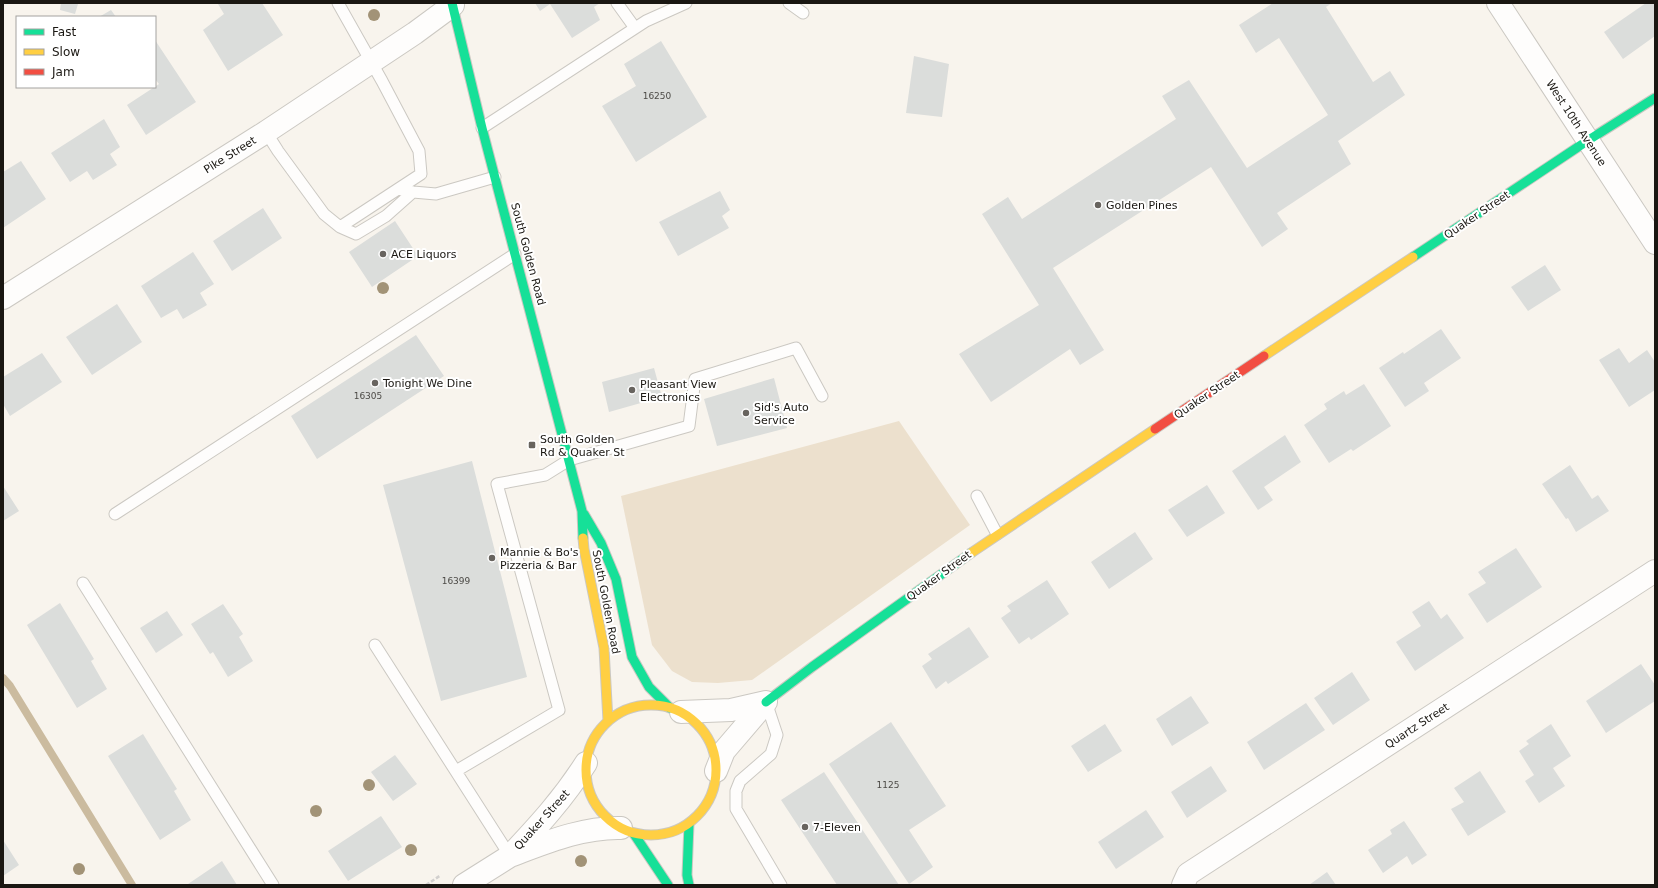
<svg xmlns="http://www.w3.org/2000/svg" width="1658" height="888" font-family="'DejaVu Sans',sans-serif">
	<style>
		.green { fill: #ece0cd }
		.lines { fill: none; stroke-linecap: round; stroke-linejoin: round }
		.stream { stroke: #cbbb9f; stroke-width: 8 }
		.building { fill: #dbdddb }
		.lane-casing { stroke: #cbc8c2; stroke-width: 13 }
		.street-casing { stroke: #cbc8c2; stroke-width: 24 }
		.fast-casing { stroke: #cbc8c2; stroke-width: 11 }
		.slow-casing { stroke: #cbc8c2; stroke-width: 11 }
		.jam-casing { stroke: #cbc8c2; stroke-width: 11 }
		.path { stroke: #d2d0ce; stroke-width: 2.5; stroke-dasharray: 4 2; stroke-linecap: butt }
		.lane { stroke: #fefdfc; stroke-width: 11 }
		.street { stroke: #fefdfc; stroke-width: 22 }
		.fast { stroke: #16e098; stroke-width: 9 }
		.slow { stroke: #ffcf43; stroke-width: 9 }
		.jam { stroke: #f24e42; stroke-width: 9 }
		.tree { fill: #a29377 }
		.poi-dot { fill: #68645f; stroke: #fff; stroke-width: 1.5 }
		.labels { text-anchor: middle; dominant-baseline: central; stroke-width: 4; stroke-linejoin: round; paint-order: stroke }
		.number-label { font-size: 9px; fill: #4c4a46 }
		.street-label { font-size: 11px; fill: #1a1712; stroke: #fff }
		.poi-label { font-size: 11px; fill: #1a1712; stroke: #fff; text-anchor: start }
	</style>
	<rect width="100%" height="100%" fill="#f8f4ed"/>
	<!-- green -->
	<path class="green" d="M899 421 970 525 752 680 718 683 692 682 672 671 652 645 621 496Z"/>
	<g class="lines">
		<!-- stream -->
		<path class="stream" d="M3 678 10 686 132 885"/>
	</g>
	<!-- building -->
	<path class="building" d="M61 3 78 4 75 14 60 10Z
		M220 3H262L283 35 228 71 203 30 224 14 218 4Z
		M535 3H600L594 7 600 20 572 38 550 4 540 11Z
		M1273 3H1332L1326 7 1373 82 1390 71 1405 95 1338 141 1351 164 1277 213 1288 229 1262 247 1211 167 1053 268 1104 350 1080 365 1070 349 991 402 959 354 1039 305 982 214 1008 197 1022 219 1176 119 1162 96 1189 80 1247 168 1328 115 1279 38 1256 53 1239 25Z
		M1646 3H1655V36L1623 59 1604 32Z
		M111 10 116 17H99Z
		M155 40 196 102 146 135 127 105 159 84 155 79Z
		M661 41 707 117 636 162 602 106 636 86 624 64Z
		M914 56 949 64 942 117 906 113Z
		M104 119 120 147 110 154 117 165 93 180 87 171 70 182 51 153Z
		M21 161 46 199 3 228V172Z
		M720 191 730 210 722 216 729 228 678 256 659 222Z
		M263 208 282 238 232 271 213 241Z
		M395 221 418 256 372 287 349 252Z
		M193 252 214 284 200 293 207 305 183 319 177 309 161 318 141 286Z
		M1545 265 1561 290 1528 311 1511 287Z
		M117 304 142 342 92 375 66 337Z
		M1441 329 1461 358 1424 383 1429 391 1405 407 1379 368 1403 352 1404 354Z
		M416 335 444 376 317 459 291 416Z
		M1619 348 1629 363 1647 350 1655 362V390L1629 407 1599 360Z
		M42 353 62 382 10 416 3 404V377Z
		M654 368 662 397 609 412 602 382Z
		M774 378 787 428 717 446 704 399Z
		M1364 384 1391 426 1353 451 1351 449 1329 463 1304 425 1327 409 1324 404 1344 391 1346 395Z
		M1285 435 1301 462 1264 487 1273 500 1258 510 1232 471Z
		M472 461 527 677 441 701 383 485Z
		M1570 465 1592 499 1598 495 1609 511 1576 532 1568 518 1566 519 1542 484Z
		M1207 485 1225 513 1187 537 1168 510Z
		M3 486 19 511 3 521Z
		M1135 532 1153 559 1109 589 1091 562Z
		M1516 548 1542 587 1487 623 1468 594 1486 583 1478 572Z
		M1047 580 1069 614 1031 640 1029 637 1019 644 1001 618 1011 611 1007 606Z
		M1429 601 1441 619 1447 614 1464 638 1415 671 1396 642 1421 626 1412 612Z
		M60 603 94 659 91 661 107 689 77 708 27 625Z
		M223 604 243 634 239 637 253 661 228 677 213 652 210 654 191 624Z
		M167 611 183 635 156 653 140 628Z
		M969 627 989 657 948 684 946 681 936 689 922 666 932 659 928 654Z
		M1641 664 1655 685V701L1606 733 1586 701Z
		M1352 672 1370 700 1333 725 1314 698Z
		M1191 696 1209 723 1172 746 1156 719Z
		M1306 703 1325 730 1264 770 1247 742Z
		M891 722 946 806 909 830 933 867 909 884 829 764Z
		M1105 724 1122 751 1088 772 1071 746Z
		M1551 724 1571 756 1553 768 1565 786 1539 803 1525 781 1534 775 1519 751 1529 744 1526 741Z
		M143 734 177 789 174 791 191 820 160 840 108 756Z
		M395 755 417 784 393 801 371 772Z
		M1211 766 1227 791 1187 818 1171 792Z
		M1480 771 1506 812 1468 836 1451 809 1464 802 1454 788Z
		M824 772 899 885H837L781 800Z
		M1146 810 1164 837 1116 869 1098 842Z
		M381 816 402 847 348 881 328 851Z
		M1404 821 1427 855 1412 865 1407 856 1383 873 1368 850 1392 834 1390 830Z
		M3 840 19 865 3 876Z
		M222 861 237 885H189L188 884Z
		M1327 872 1336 885H1309Z"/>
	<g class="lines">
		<defs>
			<path id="lane" d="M617 3 635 28
				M789 3 803 13
				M482 128 646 21 686 3
				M266 132 278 151 324 214 340 227 421 174 419 151 382 81 338 3
				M398 189 413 192 436 194 495 177
				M340 227 356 234 386 216 413 192
				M977 496 997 534
				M115 514 515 254
				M83 583 273 885
				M375 645 510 856
				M766 702 777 735 771 754 740 781 736 791V809L781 885
				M456 771 559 710 497 484 545 475 569 460 689 426 695 379 796 348 822 396"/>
			<path id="street" d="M1498 3 1655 243
				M3 298 266 132 415 33 453 5
				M681 712 731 710 766 702 724 751 716 771
				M586 763C563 799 539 825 510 856 545 843 582 827 621 828
				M464 885 510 856
				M1183 885 1188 874 1655 571"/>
			<path id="fast" d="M452 3 482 128 582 511 583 538
				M1413 257 1587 141 1655 98
				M584 514 601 543 616 579 632 657 649 687 670 708
				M766 702 812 667 971 553
				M689 824 687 875 689 885
				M634 834 668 885"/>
			<path id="slow" d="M1264 356 1413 257
				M583 538 584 549 604 648 608 721
				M971 553 1155 429
				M586 770a65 65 0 1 1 130 0a65 65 0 1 1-130 0Z"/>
			<path id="jam" d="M1155 429 1264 356"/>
		</defs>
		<!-- lane casing -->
		<use href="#lane" class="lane-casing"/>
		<!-- street casing -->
		<use href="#street" class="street-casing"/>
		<!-- fast casing -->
		<use href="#fast" class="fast-casing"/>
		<!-- slow casing -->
		<use href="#slow" class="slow-casing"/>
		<!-- jam casing -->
		<use href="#jam" class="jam-casing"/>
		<!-- path -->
		<path class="path" d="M426 885 441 875"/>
		<!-- lane -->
		<use href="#lane" class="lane"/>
		<!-- street -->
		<use href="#street" class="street"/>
		<!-- fast -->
		<use href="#fast" class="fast"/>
		<!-- slow -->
		<use href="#slow" class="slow"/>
		<!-- jam -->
		<use href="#jam" class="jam"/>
	</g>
	<!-- trees -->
	<g class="tree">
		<circle cx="374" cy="15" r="6"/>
		<circle cx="383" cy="288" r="6"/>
		<circle cx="369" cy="785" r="6"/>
		<circle cx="316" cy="811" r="6"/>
		<circle cx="411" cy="850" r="6"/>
		<circle cx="581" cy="861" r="6"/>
		<circle cx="79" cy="869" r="6"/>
	</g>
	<!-- markers -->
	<g class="poi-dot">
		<circle cx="1098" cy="205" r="4"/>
		<circle cx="383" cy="254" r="4"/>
		<circle cx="375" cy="383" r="4"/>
		<circle cx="632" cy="390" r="4"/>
		<circle cx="746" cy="413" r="4"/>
		<rect x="528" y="441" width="8" height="8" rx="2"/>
		<circle cx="492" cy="558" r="4"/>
		<circle cx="805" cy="827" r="4"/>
	</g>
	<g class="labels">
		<!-- number labels -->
		<g class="number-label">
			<text x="657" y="96">16250</text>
			<text x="368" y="396">16305</text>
			<text x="456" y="581">16399</text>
			<text x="888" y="785">1125</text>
		</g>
		<!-- street labels -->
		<g class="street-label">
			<text transform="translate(1576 123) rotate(57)">West 10th Avenue</text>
			<text transform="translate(230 155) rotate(-32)">Pike Street</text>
			<text transform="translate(1477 215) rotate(-34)">Quaker Street</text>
			<text transform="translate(528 254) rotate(75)">South Golden Road</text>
			<text transform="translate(1207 395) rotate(-34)">Quaker Street</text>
			<text transform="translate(939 576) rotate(-36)">Quaker Street</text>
			<text transform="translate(606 602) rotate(79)">South Golden Road</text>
			<text transform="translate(1417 726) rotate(-33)">Quartz Street</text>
			<text transform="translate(542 820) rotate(-48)">Quaker Street</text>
		</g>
		<!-- poi labels -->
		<g class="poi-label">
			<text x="1106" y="205">Golden Pines</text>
			<text x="391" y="254">ACE Liquors</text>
			<text x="383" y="383">Tonight We Dine</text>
			<text x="640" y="384">Pleasant View<tspan x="640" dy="13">Electronics</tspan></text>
			<text x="754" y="407">Sid's Auto<tspan x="754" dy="13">Service</tspan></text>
			<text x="540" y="439">South Golden<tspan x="540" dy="13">Rd &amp; Quaker St</tspan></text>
			<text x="500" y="552">Mannie &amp; Bo's<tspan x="500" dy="13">Pizzeria &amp; Bar</tspan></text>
			<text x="813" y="827">7-Eleven</text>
		</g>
	</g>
	<!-- border -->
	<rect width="1658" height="888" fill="none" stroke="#1a1712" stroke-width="8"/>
	<!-- legend -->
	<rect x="16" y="16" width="140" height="72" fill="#ffffff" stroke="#a3a2a0"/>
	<rect x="24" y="29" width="20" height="6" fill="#16e098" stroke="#a3a2a0"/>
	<text x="52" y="36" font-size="12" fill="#1a1712">Fast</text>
	<rect x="24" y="49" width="20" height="6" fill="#ffcf43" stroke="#a3a2a0"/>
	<text x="52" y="56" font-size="12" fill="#1a1712">Slow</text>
	<rect x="24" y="69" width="20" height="6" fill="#f24e42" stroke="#a3a2a0"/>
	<text x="52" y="76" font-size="12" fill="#1a1712">Jam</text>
</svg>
